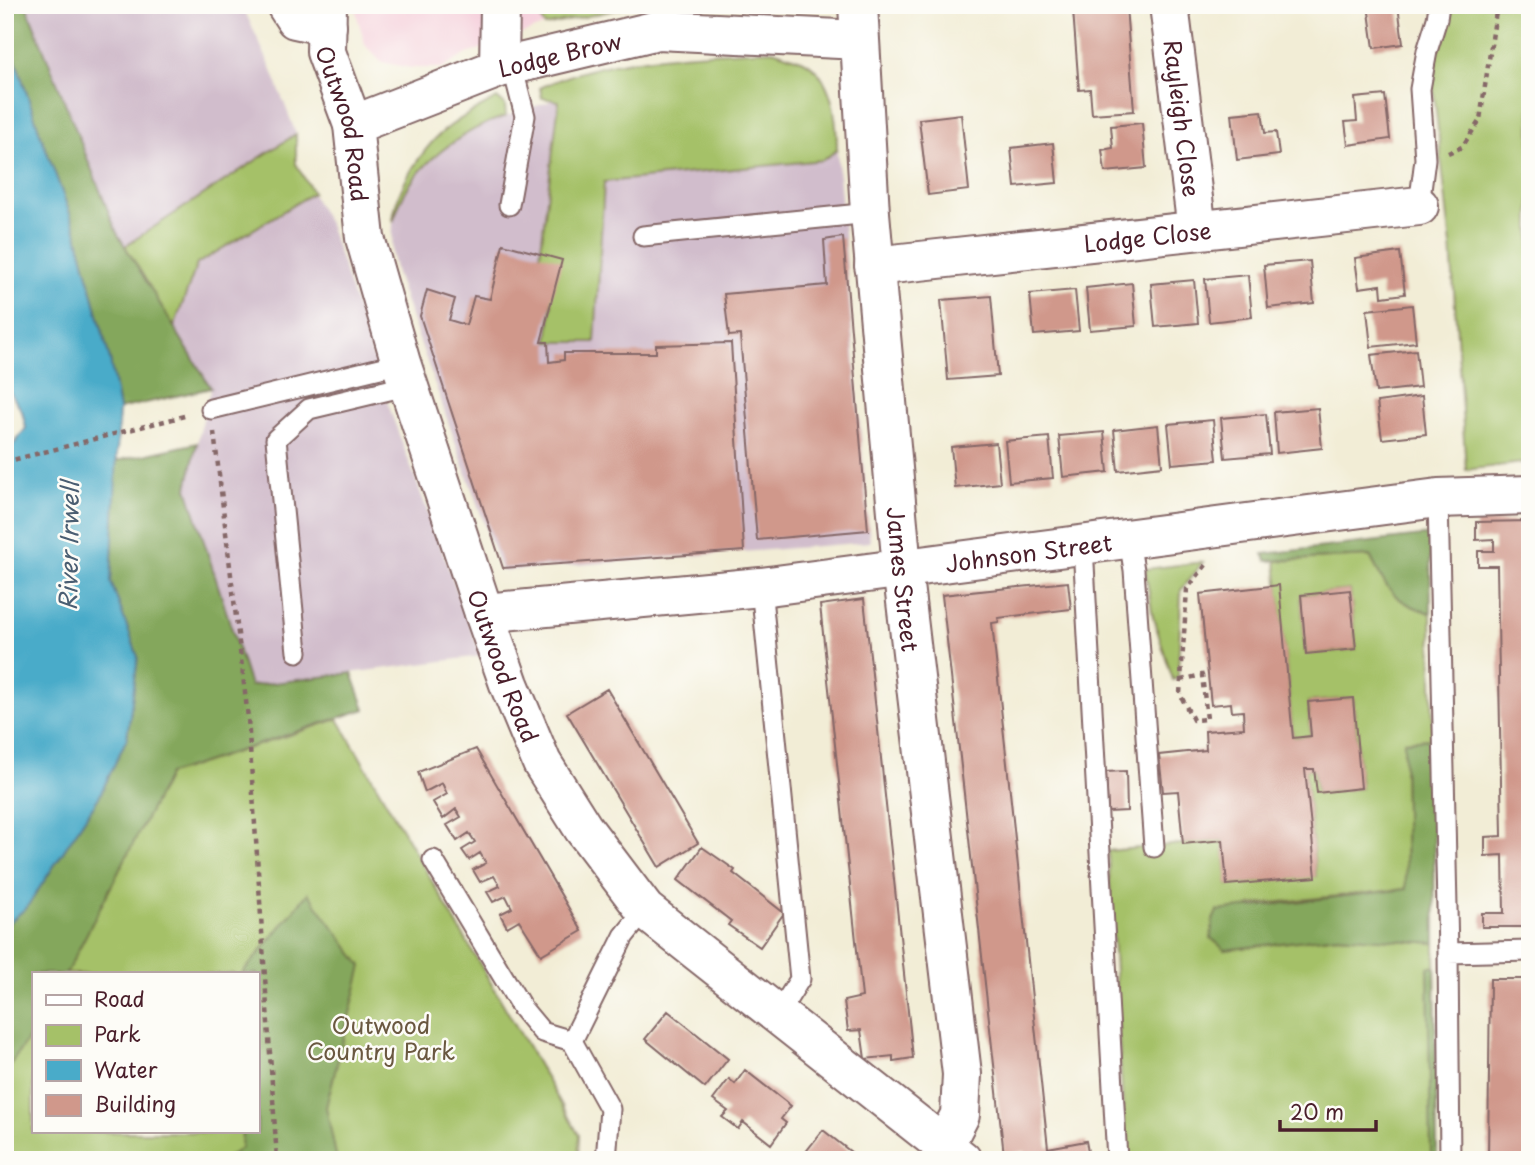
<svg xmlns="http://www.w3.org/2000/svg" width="1535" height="1165" font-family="'Playpen Sans',sans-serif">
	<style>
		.built { fill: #f5cfdb }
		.industrial { fill: #d1bdcc }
		.green { fill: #a5c168; stroke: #78704a; stroke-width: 2; fill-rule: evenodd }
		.forest { fill: #84a75c; stroke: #676344; stroke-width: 2 }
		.water { fill: #49abc9; stroke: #4a657a; stroke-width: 2 }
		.building { fill: #d0988b }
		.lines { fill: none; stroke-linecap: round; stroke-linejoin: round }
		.service-casing { stroke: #856767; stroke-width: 23 }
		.minor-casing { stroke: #856767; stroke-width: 42 }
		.tertiary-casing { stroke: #856767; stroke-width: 42 }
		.path { stroke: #856767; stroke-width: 4.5; stroke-dasharray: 5 5; stroke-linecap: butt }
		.service { stroke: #fff; stroke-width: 19 }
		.minor { stroke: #fff; stroke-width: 38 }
		.tertiary { stroke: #fff; stroke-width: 38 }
		.labels { text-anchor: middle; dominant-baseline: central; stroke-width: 5; stroke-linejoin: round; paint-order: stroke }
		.street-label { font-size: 23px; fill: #4a1f2b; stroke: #fdfcf7 }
		.park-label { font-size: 23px; fill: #6a5840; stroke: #fdfcf7 }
		.water-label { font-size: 24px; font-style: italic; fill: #4a5e72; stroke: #fdfcf7 }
	</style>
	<rect width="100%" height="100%" fill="#fdfcf7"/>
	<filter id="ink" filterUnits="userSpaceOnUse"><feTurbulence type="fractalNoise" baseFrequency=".0143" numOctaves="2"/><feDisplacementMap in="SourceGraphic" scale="14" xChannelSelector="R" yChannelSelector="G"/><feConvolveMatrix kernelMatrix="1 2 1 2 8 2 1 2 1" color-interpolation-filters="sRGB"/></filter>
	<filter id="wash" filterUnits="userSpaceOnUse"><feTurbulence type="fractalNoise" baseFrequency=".00686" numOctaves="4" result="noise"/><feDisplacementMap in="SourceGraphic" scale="28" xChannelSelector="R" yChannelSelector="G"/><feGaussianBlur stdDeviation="1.57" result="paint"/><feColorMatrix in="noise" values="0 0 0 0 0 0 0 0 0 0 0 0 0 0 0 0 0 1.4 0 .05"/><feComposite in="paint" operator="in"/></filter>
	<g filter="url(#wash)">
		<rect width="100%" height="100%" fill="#f2edd6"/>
		<!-- built -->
		<path class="built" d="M356 5H636L551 23 467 54 442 68H411L381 62 365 45 357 16Z"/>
		<!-- industrial -->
		<path class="industrial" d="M26 5H242L271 68 296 134V164L330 227 394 421 481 656 250 686 186 488 211 388 117 233Z
			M641 71 833 116 837 150 870 542 501 571 396 274 392 254 393 222 403 196 420 171 444 148 491 121Z"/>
		<!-- green -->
		<path class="green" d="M533 5H636L545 26Z
			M1445 5H1530V462L1466 470 1451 246 1433 85Z
			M773 50C783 54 794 57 804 61 834 77 837 121 837 150L823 160 604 182 595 342H548L552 302 535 297 559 101 542 98 540 88C605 55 701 53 773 50Z
			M497 98 505 105 506 116C466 129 423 158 403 196 399 204 396 213 393 222 394 194 415 161 434 140 451 122 476 110 497 98Z
			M296 134V164L313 193 197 264 174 327 125 246Z
			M1370 556C1387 589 1393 602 1431 613L1433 739 1404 741 1406 889 1250 905 1225 950 1337 936 1435 943 1437 1160H1126L1108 851 1223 840 1228 885 1316 876 1305 769H1314L1317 793 1361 788 1353 698 1308 702 1311 736 1293 738 1276 561ZM1350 590 1356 649 1306 654 1301 595Z
			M1203 562 1181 590 1178 678 1173 680 1153 617 1145 569Z
			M338 719 579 1135 578 1160H5V926L27 907 99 797ZM33 974H257V1132H33Z"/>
		<!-- forest -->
		<path class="forest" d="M5 5H26L117 233 211 388 119 409 110 360 75 227 41 136 5 28Z
			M197 443 187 488 250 686 352 673 365 709 169 774 66 974H33V1031L5 1073V926L27 907 99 797 127 738 138 657 111 582 116 461Z
			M1430 535 1431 613C1393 602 1387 589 1370 556L1267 561 1263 554Z
			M1433 739 1435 943 1337 936 1225 950 1211 938 1213 920 1217 911 1406 889 1404 741Z
			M308 893 362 966 326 1107 337 1160H224L241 1148 242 1132H257V974H242Z
			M1428 967H1435L1437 1160H1431Z"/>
		<!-- water -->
		<path class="water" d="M5 28 41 136 75 227 110 360 119 409 111 582 138 657 127 738 99 797 27 907 5 926V635L8 614 11 542 5 529V443L14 444 26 428 22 411 5 385Z"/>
		<g id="blocks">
			<!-- building -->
			<path class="building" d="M1368 5H1398L1403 44 1374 48Z
				M1126 6 1134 111 1092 114 1090 89 1079 90 1073 10Z
				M1385 95 1390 139 1348 145 1345 122 1357 121 1355 98Z
				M1262 111 1265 133 1276 132 1279 155 1237 160 1232 114Z
				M961 114 969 190 928 195 919 119Z
				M1142 123 1146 168 1105 172 1102 150 1113 148 1111 126Z
				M1053 143 1057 183 1015 187 1011 148Z
				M843 237 868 530 757 540 740 335 729 336 724 294 827 285 824 240Z
				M503 244 562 260 541 342H548L549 362 564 360V353H656V345L731 343 744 551 503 568 420 316 427 290 455 299 449 320 466 325 474 296 490 299Z
				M1400 252 1405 294 1382 297 1381 285 1359 288 1355 258Z
				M1310 261 1314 303 1268 308 1264 265Z
				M1248 275 1252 317 1209 322 1205 279Z
				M1194 280 1198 323 1155 327 1151 284Z
				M1132 283 1136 326 1090 330 1086 288Z
				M1075 290 1079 331 1034 335 1030 294Z
				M991 296 998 376 948 380 941 300Z
				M1412 305 1416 342 1371 347 1367 310Z
				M1416 350 1420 387 1376 392 1371 355Z
				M1422 396 1426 434 1382 439 1377 402Z
				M1318 408 1322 448 1277 453 1274 412Z
				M1266 414 1270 454 1225 458 1221 418Z
				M1213 420 1217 460 1172 464 1168 424Z
				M1158 425 1162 466 1118 471 1114 430Z
				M1104 432 1108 472 1063 477 1059 436Z
				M1049 437 1053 478 1009 482 1005 441Z
				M996 443 1000 483 955 488 951 447Z
				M1530 521V927H1482V913H1504L1503 855 1485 856V837L1502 836 1497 566H1478V551H1494V539L1476 540V522Z
				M1068 582 1071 609 998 618 999 622 992 623 1048 1148 1086 1141 1089 1157 1081 1160H1027L1025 1151 1004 1155 942 595Z
				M1279 585 1293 738 1311 736 1308 702 1353 698 1361 788 1317 793 1314 769H1305L1316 877 1227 885 1223 840 1183 844 1178 791 1163 792 1159 755 1206 750 1205 731 1244 728 1243 711 1232 712 1231 703 1211 705 1200 594Z
				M1350 590 1356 649 1306 654 1301 595Z
				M864 599 913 1058 893 1061V1056L865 1059 861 1030 848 1031 844 1001 862 997 820 605Z
				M607 689 698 843 659 867 567 713Z
				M476 749 582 931 541 955 519 920 507 927 500 914 512 908 506 896 493 902 487 892 500 886 494 876 480 882 473 870 486 863 480 853 469 860 462 850 475 842 469 833 457 841 447 825 461 817 456 809 443 819 433 802 447 794 442 783 425 792 418 772Z
				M1126 771 1127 811 1108 812 1106 772Z
				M702 847 735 870 733 873 784 913 760 947 728 925 731 921 678 880Z
				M1490 979H1530V1160H1488Z
				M668 1011 728 1059 705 1088 645 1039Z
				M745 1070 791 1106 781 1119 786 1123 771 1144 743 1122 738 1129 722 1117 728 1111 713 1100 729 1079 735 1084Z
				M823 1130 861 1160 801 1158Z"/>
		</g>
	</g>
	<g filter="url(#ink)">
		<use href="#blocks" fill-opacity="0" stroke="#856767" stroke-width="2"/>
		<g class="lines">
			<defs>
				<path id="service" d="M509 205 525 116 512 65
					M1419 206 1425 159 1420 89 1427 51 1437 19 1439 5
					M643 236 870 213
					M211 409 401 363
					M1438 498 1448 953 1450 1160
					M1129 540 1134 570 1154 847
					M1083 546 1117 1160
					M761 587 800 979 778 1014
					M297 652 276 439 309 409 410 385
					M433 860 522 1008 542 1032 572 1041
					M1448 953 1530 951
					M606 1160 610 1109 572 1041 624 936 645 910"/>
				<g id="minor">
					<path d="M286 5 295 19 327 26"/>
					<path id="s1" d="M858 5 870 213 902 568 962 1074 960 1115 944 1146"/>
					<path id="s2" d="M1169 5 1197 230"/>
					<path d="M499 68 500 5"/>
					<path id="s3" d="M353 125 499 68 658 30 859 40"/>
					<path id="s4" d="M874 266 1419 206"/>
					<path id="s5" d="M484 613 761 587 1438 498 1530 495"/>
				</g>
				<g id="tertiary">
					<path id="s6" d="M327 5 326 52 353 125 365 238 401 363 484 613 509 684 542 763 583 828 645 910 962 1160"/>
				</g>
			</defs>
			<!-- service casing -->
			<use href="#service" class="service-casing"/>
			<!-- minor casing -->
			<use href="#minor" class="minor-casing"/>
			<!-- tertiary casing -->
			<use href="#tertiary" class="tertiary-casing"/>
			<!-- path -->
			<path class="path" d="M1448 153 1462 147 1480 120 1497 5
				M214 432 248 718 277 1160
				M5 462 188 415
				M1206 565 1187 589 1180 694 1193 720 1207 719 1202 675 1208 674
				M1181 680 1202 675"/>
			<!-- service -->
			<use href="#service" class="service"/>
			<!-- minor -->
			<use href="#minor" class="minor"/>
			<!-- tertiary -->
			<use href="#tertiary" class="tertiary"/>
		</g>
	</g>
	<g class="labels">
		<!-- street labels -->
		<g class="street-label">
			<text stroke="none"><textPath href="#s3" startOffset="219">Lodge Brow</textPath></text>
			<text stroke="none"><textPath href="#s2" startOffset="114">Rayleigh Close</textPath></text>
			<text stroke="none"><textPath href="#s6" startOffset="121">Outwood Road</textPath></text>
			<text stroke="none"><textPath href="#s4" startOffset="275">Lodge Close</textPath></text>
			<text stroke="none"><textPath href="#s5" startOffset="548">Johnson Street</textPath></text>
			<text stroke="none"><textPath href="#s1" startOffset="576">James Street</textPath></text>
			<text stroke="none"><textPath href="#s6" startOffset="688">Outwood Road</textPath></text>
		</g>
		<!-- park labels -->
		<g class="park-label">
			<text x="381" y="1024">Outwood<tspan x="381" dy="26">Country Park</tspan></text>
		</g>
		<!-- water labels -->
		<g class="water-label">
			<text transform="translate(68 546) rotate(-89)">River Irwell</text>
		</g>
	</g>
	<!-- margin -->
	<rect width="1535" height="1165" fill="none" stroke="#fdfcf7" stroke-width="28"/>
	<!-- legend -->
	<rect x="32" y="972" width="228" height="161" fill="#fdfcf7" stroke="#b5a4a5" stroke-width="2"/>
	<rect x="46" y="995" width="35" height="10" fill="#ffffff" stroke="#b5a4a5" stroke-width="2"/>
	<text x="94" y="1007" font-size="21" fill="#4a1f2b">Road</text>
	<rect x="46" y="1025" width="35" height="21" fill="#a5c168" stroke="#b5a4a5" stroke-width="2"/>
	<text x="94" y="1042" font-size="21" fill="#4a1f2b">Park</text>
	<rect x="46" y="1060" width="35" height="21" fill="#49abc9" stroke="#b5a4a5" stroke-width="2"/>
	<text x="94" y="1078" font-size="21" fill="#4a1f2b">Water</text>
	<rect x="46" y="1095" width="35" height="21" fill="#d0988b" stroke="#b5a4a5" stroke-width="2"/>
	<text x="94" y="1112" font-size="21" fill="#4a1f2b">Building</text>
	<!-- scale -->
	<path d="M1280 1120v10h96v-10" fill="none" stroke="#4a1f2b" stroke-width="3.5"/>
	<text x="1290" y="1120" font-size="21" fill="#4a1f2b" stroke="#fdfcf7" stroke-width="5" paint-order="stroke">20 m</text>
</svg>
